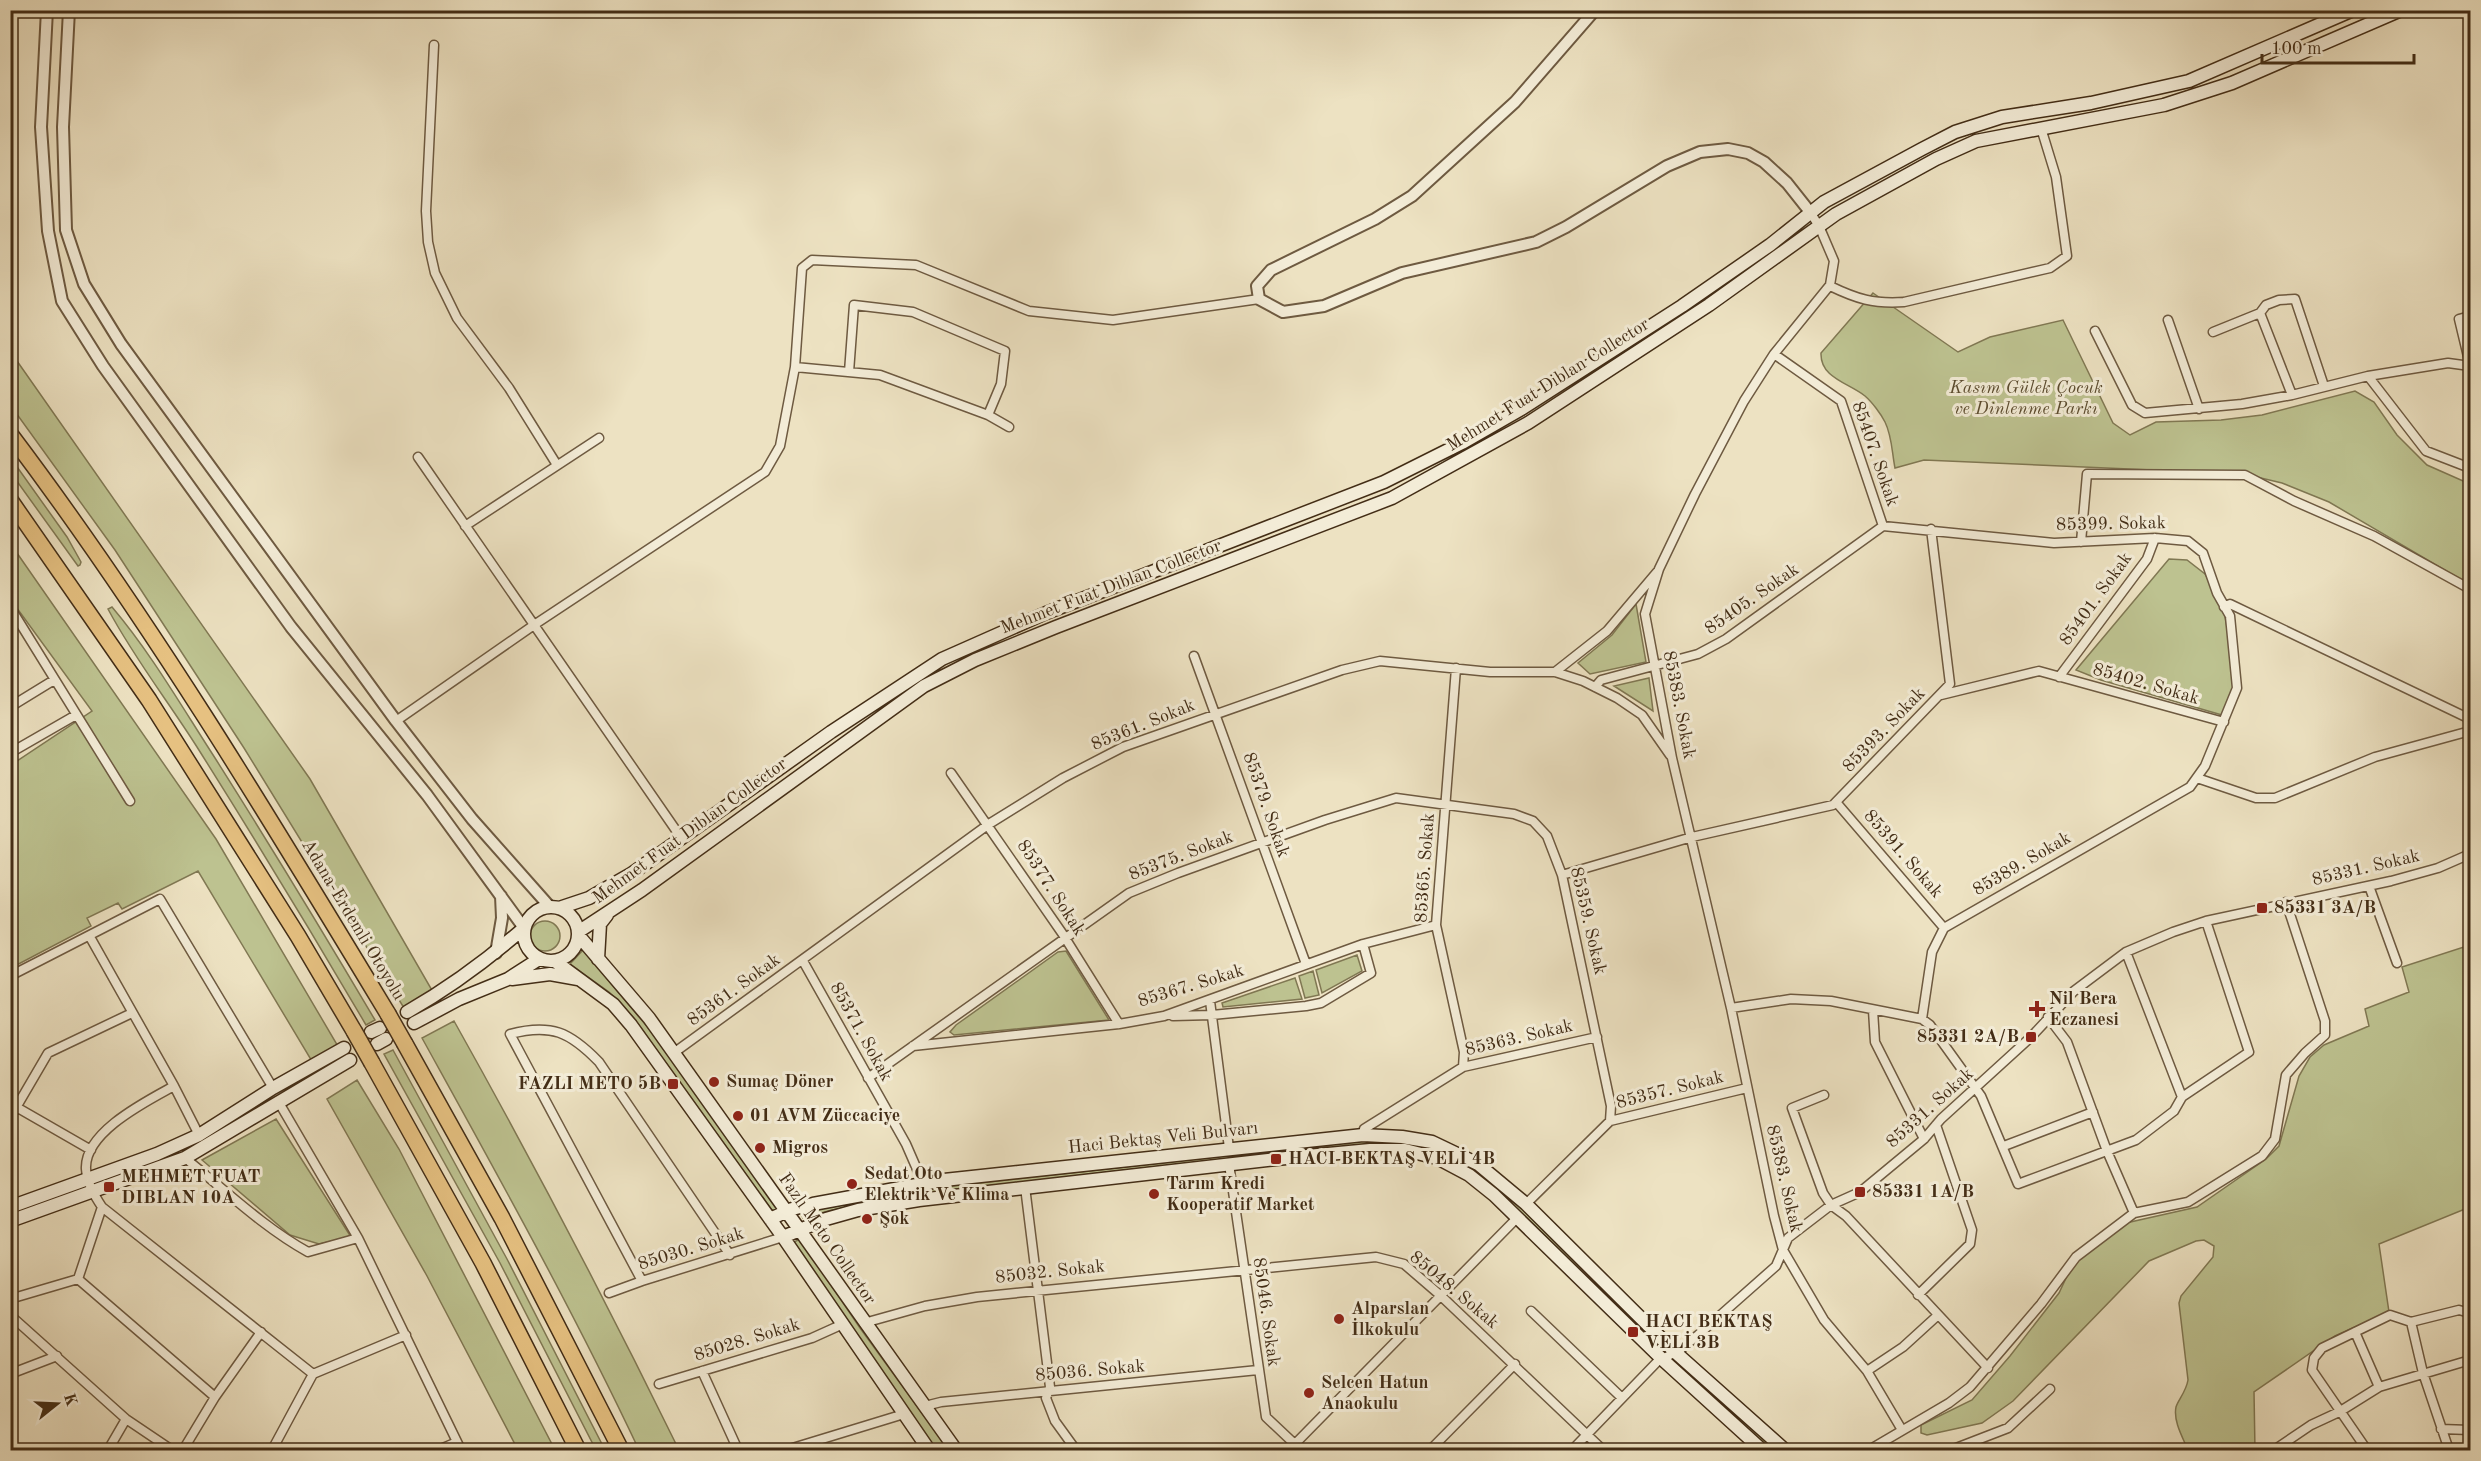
<svg xmlns="http://www.w3.org/2000/svg" width="2481" height="1461" font-family="'Old Standard TT',serif">
	<style>
		.green { fill: #bdc290; stroke: #807853; stroke-width: 1.5 }
		.lines { fill: none; stroke-linecap: round; stroke-linejoin: round }
		.minor-casing { stroke: #6e5a41; stroke-width: 11 }
		.tertiary-casing { stroke: #6e5a41; stroke-width: 14 }
		.secondary-casing { stroke: #432d16; stroke-width: 15 }
		.motorway-casing { stroke: #432d16; stroke-width: 18 }
		.minor { stroke: #f3ecd7; stroke-width: 8 }
		.tertiary { stroke: #f3ecd7; stroke-width: 10 }
		.secondary { stroke: #f3ecd7; stroke-width: 12 }
		.motorway { stroke: #e6c181; stroke-width: 15 }
		.motorway-bridge-casing { stroke: #432d16; stroke-width: 18; stroke-linecap: butt }
		.motorway-bridge { stroke: #e6c181; stroke-width: 15 }
		.poi-dot { fill: #8f2418; stroke: #f3ecd7; stroke-width: 2 }
		.labels { text-anchor: middle; dominant-baseline: central; stroke-width: 6; stroke-linejoin: round; paint-order: stroke }
		.street-label { font-size: 18px; fill: #432d16; stroke: #f3ecd7 }
		.park-label { font-size: 18px; font-style: italic; fill: #5b4b2e; stroke: #f3ecd7 }
		.poi-label { font-size: 18px; font-weight: bold; fill: #432d16; stroke: #f3ecd7; text-anchor: start }
	</style>
	<rect width="100%" height="100%" fill="#ede2c2"/>
	<filter id="stains"><feTurbulence type="fractalNoise" baseFrequency=".00333" numOctaves="4"/><feColorMatrix values="0 0 0 0 .2 0 0 0 0 .09 0 0 0 0 .02 0 0 0 .5 -.17"/></filter>
	<radialGradient id="worn" r=".72"><stop offset=".6" stop-color="#630" stop-opacity="0"/><stop offset="1" stop-color="#630" stop-opacity=".3"/></radialGradient>
	<!-- green -->
	<path class="green" d="M1873 293 1958 352 1990 337 2063 320 2113 423 2130 435 2156 422 2221 420 2262 415 2355 391 2374 402 2397 435 2427 465 2470 484V585L2329 502 2282 483 2244 474 1924 460 1895 468C1892 453 1892 436 1885 422 1881 414 1872 402 1865 396 1849 383 1820 378 1821 353Z
		M10 351 310 779 433 992 404 1008 244 748 115 550 11 406Z
		M10 457 67 537 81 562 80 565 78 566 11 473Z
		M10 543 216 839 339 1048 313 1063 198 871 122 909 118 903 87 918 91 926 11 968V765L92 711 11 600Z
		M2169 559 2187 560 2205 574 2223 606 2231 649 2234 689 2222 715 2101 680 2076 670Z
		M1636 604 1646 662 1590 674 1578 663 1612 635Z
		M112 607C151 653 182 707 215 758 270 845 323 932 375 1020L366 1025C311 931 255 839 197 747 168 701 134 658 108 609Z
		M1649 678 1653 711 1614 686Z
		M530 936a15 15 0 1 1 30 0a15 15 0 1 1-30 0Z
		M2470 945V1207L2379 1244 2389 1312 2335 1336 2254 1392 2255 1450H2188C2183 1438 2173 1421 2176 1407 2178 1400 2186 1392 2188 1380L2179 1303 2181 1296 2213 1257 2214 1246 2204 1240 2196 1241 2149 1261 2013 1401 1982 1423 1927 1435 1921 1433V1425L1972 1400 2010 1356 2059 1293 2074 1261 2126 1223 2197 1207 2266 1159 2279 1146 2299 1076 2310 1057 2324 1045 2369 1026 2365 1009 2409 992 2402 967Z
		M583 950 655 1036 778 1209 773 1212 633 1017 609 992 570 964Z
		M1066 951 1109 1020 954 1035 950 1032 956 1025 1058 952Z
		M1357 955 1362 971 1322 993 1316 970Z
		M1313 971 1319 995 1305 998 1299 976Z
		M1295 978 1302 999 1223 1007 1222 1003Z
		M454 1021C533 1162 608 1305 679 1450H639C573 1310 497 1174 422 1038Z
		M393 1050 507 1259 605 1450H596L500 1263 384 1054Z
		M357 1080 399 1149 555 1450H518L427 1276 327 1099Z
		M276 1119 351 1237 319 1244 290 1235 202 1160Z
		M1371 1140C1391 1141 1411 1141 1430 1147 1483 1163 1528 1215 1566 1253 1596 1283 1626 1313 1656 1344V1347L1550 1243 1429 1150 1299 1151 1144 1168 933 1192 832 1210 803 1218 801 1214 831 1206 933 1188Z
		M800 1239 860 1328 949 1450H936L794 1242Z
		M1684 1368 1777 1450H1771L1683 1372Z"/>
	<g class="lines">
		<defs>
			<path id="minor" d="M434 45 426 211 428 242 435 273 457 318 509 388 557 465
				M1810 212 1819 226 1834 261 1830 285 1774 354 1744 401 1695 494 1659 569 1645 614 1672 758 1731 1008 1774 1216 1783 1250 1824 1320 1867 1371 1902 1430
				M1830 286C1857 299 1873 304 1904 302L2050 268 2067 256 2056 177 2041 128
				M2260 313 2292 395
				M2168 320 2199 409
				M2095 331 2132 405 2145 413 2242 404 2292 395 2368 376 2426 451 2470 468
				M2213 332 2260 313 2266 305 2279 300 2295 299 2324 386
				M1774 354 1841 401 1883 526
				M2470 365 2459 319 2470 316
				M795 367 880 375 988 415 1009 427
				M849 372 854 305 913 312 1005 351 1001 384 988 415
				M2368 376 2448 363 2470 366
				M418 457 682 839
				M465 526 599 438
				M1883 526 2054 543 2155 538 2188 541 2203 553 2217 593 2230 616 2237 688 2205 766 2190 787 1944 928 1932 952 1922 1019
				M2081 542 2087 474 2245 475 2294 501 2374 536 2470 589
				M10 607 130 801
				M2224 607 2230 604 2470 719
				M1194 656 1306 964
				M1456 668 1436 925 1464 1052 1463 1067
				M1555 672 1607 631 1657 572
				M2059 677 2147 559 2155 538
				M1595 687 1601 680 1698 654 1726 639 1883 526
				M1941 695 2039 671 2224 722
				M10 707 54 680
				M396 721 534 625 765 472 780 446 795 367 802 268 812 260 916 265 1029 311 1113 320 1259 299
				M10 753 76 715
				M951 773 1062 933 1119 1024
				M2197 778 2256 798H2275L2375 757 2470 731
				M1836 802 1944 928
				M1562 875 1692 837 1833 805 1950 684 1931 529
				M2369 886 2397 963
				M90 937 174 1086 199 1135
				M2126 952 2182 1097
				M803 961 906 1144 923 1183
				M10 976 160 899 273 1088
				M1210 1001 1229 1148
				M1731 1008 1791 999 1831 1001 1922 1019 1930 1025 1981 1096 2018 1184 2136 1140 2174 1111 2182 1097 2249 1052 2206 921
				M1873 1010 1875 1042 1924 1139
				M1173 1016 1212 1015 1306 1006 1321 1003 1371 973 1363 944
				M2048 1017 2067 1042 2107 1151 2134 1213
				M913 1046 1119 1024 1164 1016 1363 944 1436 925
				M675 1052 989 824 1063 778 1123 747 1342 670 1380 661 1490 672H1555L1583 681 1617 698 1642 715 1670 755
				M868 1078 1129 893 1178 873 1325 820 1396 798 1514 814 1533 821 1547 836 1562 875 1611 1106 1610 1121
				M174 1086C147 1101 84 1132 86 1169 87 1183 94 1195 102 1207L313 1374 272 1450
				M1824 1095 1792 1108 1823 1193 1831 1205 1846 1216 1988 1368
				M278 1101 358 1238 461 1450
				M18 1108 91 1150
				M10 1118 48 1053 132 1013
				M1363 1135 1364 1129 1463 1067 1597 1037
				M2004 1146 2093 1112
				M185 1158C225 1190 263 1227 308 1252L358 1238
				M1229 1164 1266 1417 1301 1450
				M1025 1187 1050 1387 1046 1398 1055 1421 1076 1450
				M1526 1204 1610 1121 1747 1088
				M78 1279 215 1397
				M78 1279 102 1207
				M642 1281 510 1034C551 1023 570 1032 599 1062L730 1255
				M609 1293 642 1281 783 1237
				M1918 1295 1970 1244 1972 1230 1936 1125
				M10 1299 78 1279
				M1531 1311 1622 1398
				M10 1315 126 1419 172 1450
				M2411 1322 2459 1310 2466 1312 2470 1317
				M864 1323 925 1306 977 1297 1376 1257 1404 1264 1440 1295 1603 1450
				M2355 1332 2379 1387
				M702 1371 738 1450
				M1867 1371 1903 1347 1937 1316
				M10 1374 57 1356
				M313 1374 406 1335
				M659 1384 812 1338 843 1324
				M925 1406 941 1402 1258 1370
				M2441 1429 2470 1430
				M108 1450 126 1419
				M183 1450 215 1397 261 1332
				M438 1450 457 1442
				M786 1450 904 1414
				M1289 1450 1517 1218
				M1430 1450 1515 1364
				M1572 1450 1657 1362 1681 1349 1698 1335 1776 1266 1788 1238 1831 1205 1860 1192 1924 1139 1941 1119 2031 1037 2074 991 2126 952 2173 932 2206 921 2391 881 2438 868 2470 854
				M1869 1450 1949 1403 1970 1387 2041 1304 2076 1257 2134 1213 2188 1202 2262 1156 2275 1139 2286 1075 2305 1053 2325 1035V1021L2286 902
				M1951 1450 2008 1428 2050 1389
				M2274 1450 2311 1425 2339 1412 2379 1387 2470 1360
				M2367 1450 2312 1370 2314 1358 2322 1348 2390 1315 2411 1322 2423 1373 2449 1450"/>
			<path id="tertiary" d="M47 10 41 127 48 231 62 301 103 366 291 627 427 795 524 928
				M69 10 63 127 66 230 84 284 121 344 396 721 472 819 550 907
				M1595 10 1515 102 1412 196 1375 219 1271 270 1257 286 1259 299 1283 312 1324 306 1402 273 1536 242 1566 227 1667 166 1700 152 1728 149 1748 153 1764 162 1787 183 1810 212
				M496 953 502 918 501 896"/>
			<path id="secondary" d="M524 934a27 27 0 1 1 54 0a27 27 0 1 1-54 0Z
				M559 908 589 898 631 874 831 732 942 659 1046 613 1384 482 1462 443 1523 408 1682 306 1770 245 1824 202 1922 149 1955 132 2002 117 2091 103 2189 81 2353 10
				M578 932 642 890 924 686 975 660 1056 627 1392 498 1528 423 1709 305 1836 214 1936 159 1976 141 2164 105 2232 83 2401 10
				M579 936 649 1018 956 1450
				M598 959 600 924 607 915
				M556 962 613 1004 631 1025 783 1237 929 1450
				M512 979 550 974 578 979
				M407 1012C451 987 486 961 524 928
				M414 1023 459 999 508 979 539 959
				M371 1032 380 1028
				M377 1044 386 1039
				M10 1207 157 1154 199 1135 273 1088 344 1048
				M770 1219 792 1209 813 1204 944 1180 1363 1135 1402 1137 1432 1142 1478 1164 1526 1204 1675 1352 1785 1450
				M10 1221 185 1158 350 1060
				M783 1237 826 1219 858 1210 919 1200 1276 1159 1370 1150H1405L1437 1158 1469 1175 1494 1195 1662 1359 1762 1450"/>
			<path id="motorway" d="M10 434C149 618 269 817 388 1014
				M10 500 149 700 298 936 354 1031
				M405 1044 502 1218 621 1450
				M372 1063 483 1263 578 1450"/>
		</defs>
		<!-- minor casing -->
		<use href="#minor" class="minor-casing"/>
		<!-- tertiary casing -->
		<use href="#tertiary" class="tertiary-casing"/>
		<!-- secondary casing -->
		<use href="#secondary" class="secondary-casing"/>
		<!-- motorway casing -->
		<use href="#motorway" class="motorway-casing"/>
		<!-- minor -->
		<use href="#minor" class="minor"/>
		<!-- tertiary -->
		<use href="#tertiary" class="tertiary"/>
		<!-- secondary -->
		<use href="#secondary" class="secondary"/>
		<!-- motorway -->
		<use href="#motorway" class="motorway"/>
		<defs>
			<path id="motorway-bridge" d="M388 1014 405 1044
				M354 1031 372 1063"/>
		</defs>
		<!-- motorway-bridge casing -->
		<use href="#motorway-bridge" class="motorway-bridge-casing"/>
		<!-- motorway-bridge -->
		<use href="#motorway-bridge" class="motorway-bridge"/>
	</g>
	<!-- markers -->
	<g class="poi-dot">
		<rect x="2256" y="902" width="12" height="12" rx="3"/>
		<path d="M2034 1000h6v6h6v6h-6v6h-6v-6h-6v-6h6z"/>
		<rect x="2025" y="1031" width="12" height="12" rx="3"/>
		<circle cx="714" cy="1082" r="6"/>
		<rect x="667" y="1078" width="12" height="12" rx="3"/>
		<circle cx="738" cy="1116" r="6"/>
		<circle cx="760" cy="1148" r="6"/>
		<rect x="1270" y="1153" width="12" height="12" rx="3"/>
		<circle cx="852" cy="1184" r="6"/>
		<rect x="103" y="1181" width="12" height="12" rx="3"/>
		<rect x="1854" y="1186" width="12" height="12" rx="3"/>
		<circle cx="1154" cy="1194" r="6"/>
		<circle cx="867" cy="1219" r="6"/>
		<circle cx="1339" cy="1319" r="6"/>
		<rect x="1627" y="1326" width="12" height="12" rx="3"/>
		<circle cx="1309" cy="1393" r="6"/>
	</g>
	<g class="labels">
		<!-- street labels -->
		<g class="street-label">
			<text transform="translate(1548 385) rotate(-32)">Mehmet Fuat Diblan Collector</text>
			<text transform="translate(1875 454) rotate(71)">85407. Sokak</text>
			<text transform="translate(2111 524) rotate(-1)">85399. Sokak</text>
			<text transform="translate(1111 587) rotate(-21)">Mehmet Fuat Diblan Collector</text>
			<text transform="translate(1752 599) rotate(-35)">85405. Sokak</text>
			<text transform="translate(2096 599) rotate(-54)">85401. Sokak</text>
			<text transform="translate(2146 684) rotate(16)">85402. Sokak</text>
			<text transform="translate(1679 705) rotate(79)">85383. Sokak</text>
			<text transform="translate(1143 725) rotate(-22)">85361. Sokak</text>
			<text transform="translate(1884 730) rotate(-46)">85393. Sokak</text>
			<text transform="translate(1266 805) rotate(71)">85379. Sokak</text>
			<text transform="translate(690 831) rotate(-36)">Mehmet Fuat Diblan Collector</text>
			<text transform="translate(1903 854) rotate(49)">85391. Sokak</text>
			<text transform="translate(1181 856) rotate(-21)">85375. Sokak</text>
			<text transform="translate(2022 864) rotate(-30)">85389. Sokak</text>
			<text transform="translate(1425 868) rotate(-86)">85365. Sokak</text>
			<text transform="translate(2366 868) rotate(-13)">85331. Sokak</text>
			<text transform="translate(1051 888) rotate(57)">85377. Sokak</text>
			<text transform="translate(353 920) rotate(59)">Adana-Erdemli Otoyolu</text>
			<text transform="translate(1588 921) rotate(77)">85359. Sokak</text>
			<text transform="translate(1191 986) rotate(-17)">85367. Sokak</text>
			<text transform="translate(734 990) rotate(-36)">85361. Sokak</text>
			<text transform="translate(861 1032) rotate(61)">85371. Sokak</text>
			<text transform="translate(1519 1038) rotate(-13)">85363. Sokak</text>
			<text transform="translate(1670 1090) rotate(-14)">85357. Sokak</text>
			<text transform="translate(1930 1108) rotate(-42)">85331. Sokak</text>
			<text transform="translate(1163 1138) rotate(-6)">Haci Bektaş Veli Bulvarı</text>
			<text transform="translate(1784 1179) rotate(77)">85383. Sokak</text>
			<text transform="translate(827 1239) rotate(55)">Fazlı Meto Collector</text>
			<text transform="translate(691 1249) rotate(-17)">85030. Sokak</text>
			<text transform="translate(1050 1272) rotate(-6)">85032. Sokak</text>
			<text transform="translate(1454 1290) rotate(40)">85048. Sokak</text>
			<text transform="translate(1266 1312) rotate(82)">85046. Sokak</text>
			<text transform="translate(747 1340) rotate(-17)">85028. Sokak</text>
			<text transform="translate(1090 1371) rotate(-5)">85036. Sokak</text>
		</g>
		<!-- park labels -->
		<g class="park-label">
			<text x="2026" y="388">Kasım Gülek Çocuk<tspan x="2026" dy="21">ve Dinlenme Parkı</tspan></text>
		</g>
		<!-- poi labels -->
		<g class="poi-label">
			<text x="2274" y="908">85331 3A/B</text>
			<text x="2049" y="999">Nil Bera<tspan x="2049" dy="21">Eczanesi</tspan></text>
			<text x="2019" y="1037" text-anchor="end">85331 2A/B</text>
			<text x="726" y="1082">Sumaç Döner</text>
			<text x="661" y="1084" text-anchor="end">FAZLI METO 5B</text>
			<text x="750" y="1116">01 AVM Züccaciye</text>
			<text x="772" y="1148">Migros</text>
			<text x="1288" y="1159">HACI BEKTAŞ VELİ 4B</text>
			<text x="864" y="1174">Sedat Oto<tspan x="864" dy="21">Elektrik Ve Klima</tspan></text>
			<text x="121" y="1177">MEHMET FUAT<tspan x="121" dy="21">DIBLAN 10A</tspan></text>
			<text x="1166" y="1184">Tarım Kredi<tspan x="1166" dy="21">Kooperatif Market</tspan></text>
			<text x="1872" y="1192">85331 1A/B</text>
			<text x="879" y="1219">Şok</text>
			<text x="1351" y="1309">Alparslan<tspan x="1351" dy="21">İlkokulu</tspan></text>
			<text x="1645" y="1322">HACI BEKTAŞ<tspan x="1645" dy="21">VELİ 3B</tspan></text>
			<text x="1321" y="1383">Selcen Hatun<tspan x="1321" dy="21">Anaokulu</tspan></text>
		</g>
	</g>
	<!-- margin -->
	<rect width="2481" height="1461" fill="none" stroke="#ede2c2" stroke-width="36"/>
	<rect x="12" y="12" width="2457" height="1437" fill="none" stroke="#432d16" stroke-width="3"/>
	<rect x="18" y="18" width="2445" height="1425" fill="none" stroke="#432d16" stroke-width="1.5"/>
	<!-- north arrow -->
	<g transform="translate(57 1404) rotate(72)" stroke="#f3ecd7" stroke-width="4.5" paint-order="stroke">
	<path d="M0-4.5L10 22L0 15L-10 22Z" fill="#432d16"/>
	<text y="-9" font-size="16" font-weight="bold" text-anchor="middle" fill="#432d16">K</text>
	</g>
	<!-- scale -->
	<path d="M2262 54v9h152v-9" fill="none" stroke="#432d16" stroke-width="3"/>
	<text x="2271" y="54" font-size="18" fill="#432d16" stroke="#f3ecd7" stroke-width="4.5" paint-order="stroke">100 m</text>
	<rect width="100%" height="100%" filter="url(#stains)"/>
	<rect width="100%" height="100%" fill="url(#worn)"/>
</svg>
